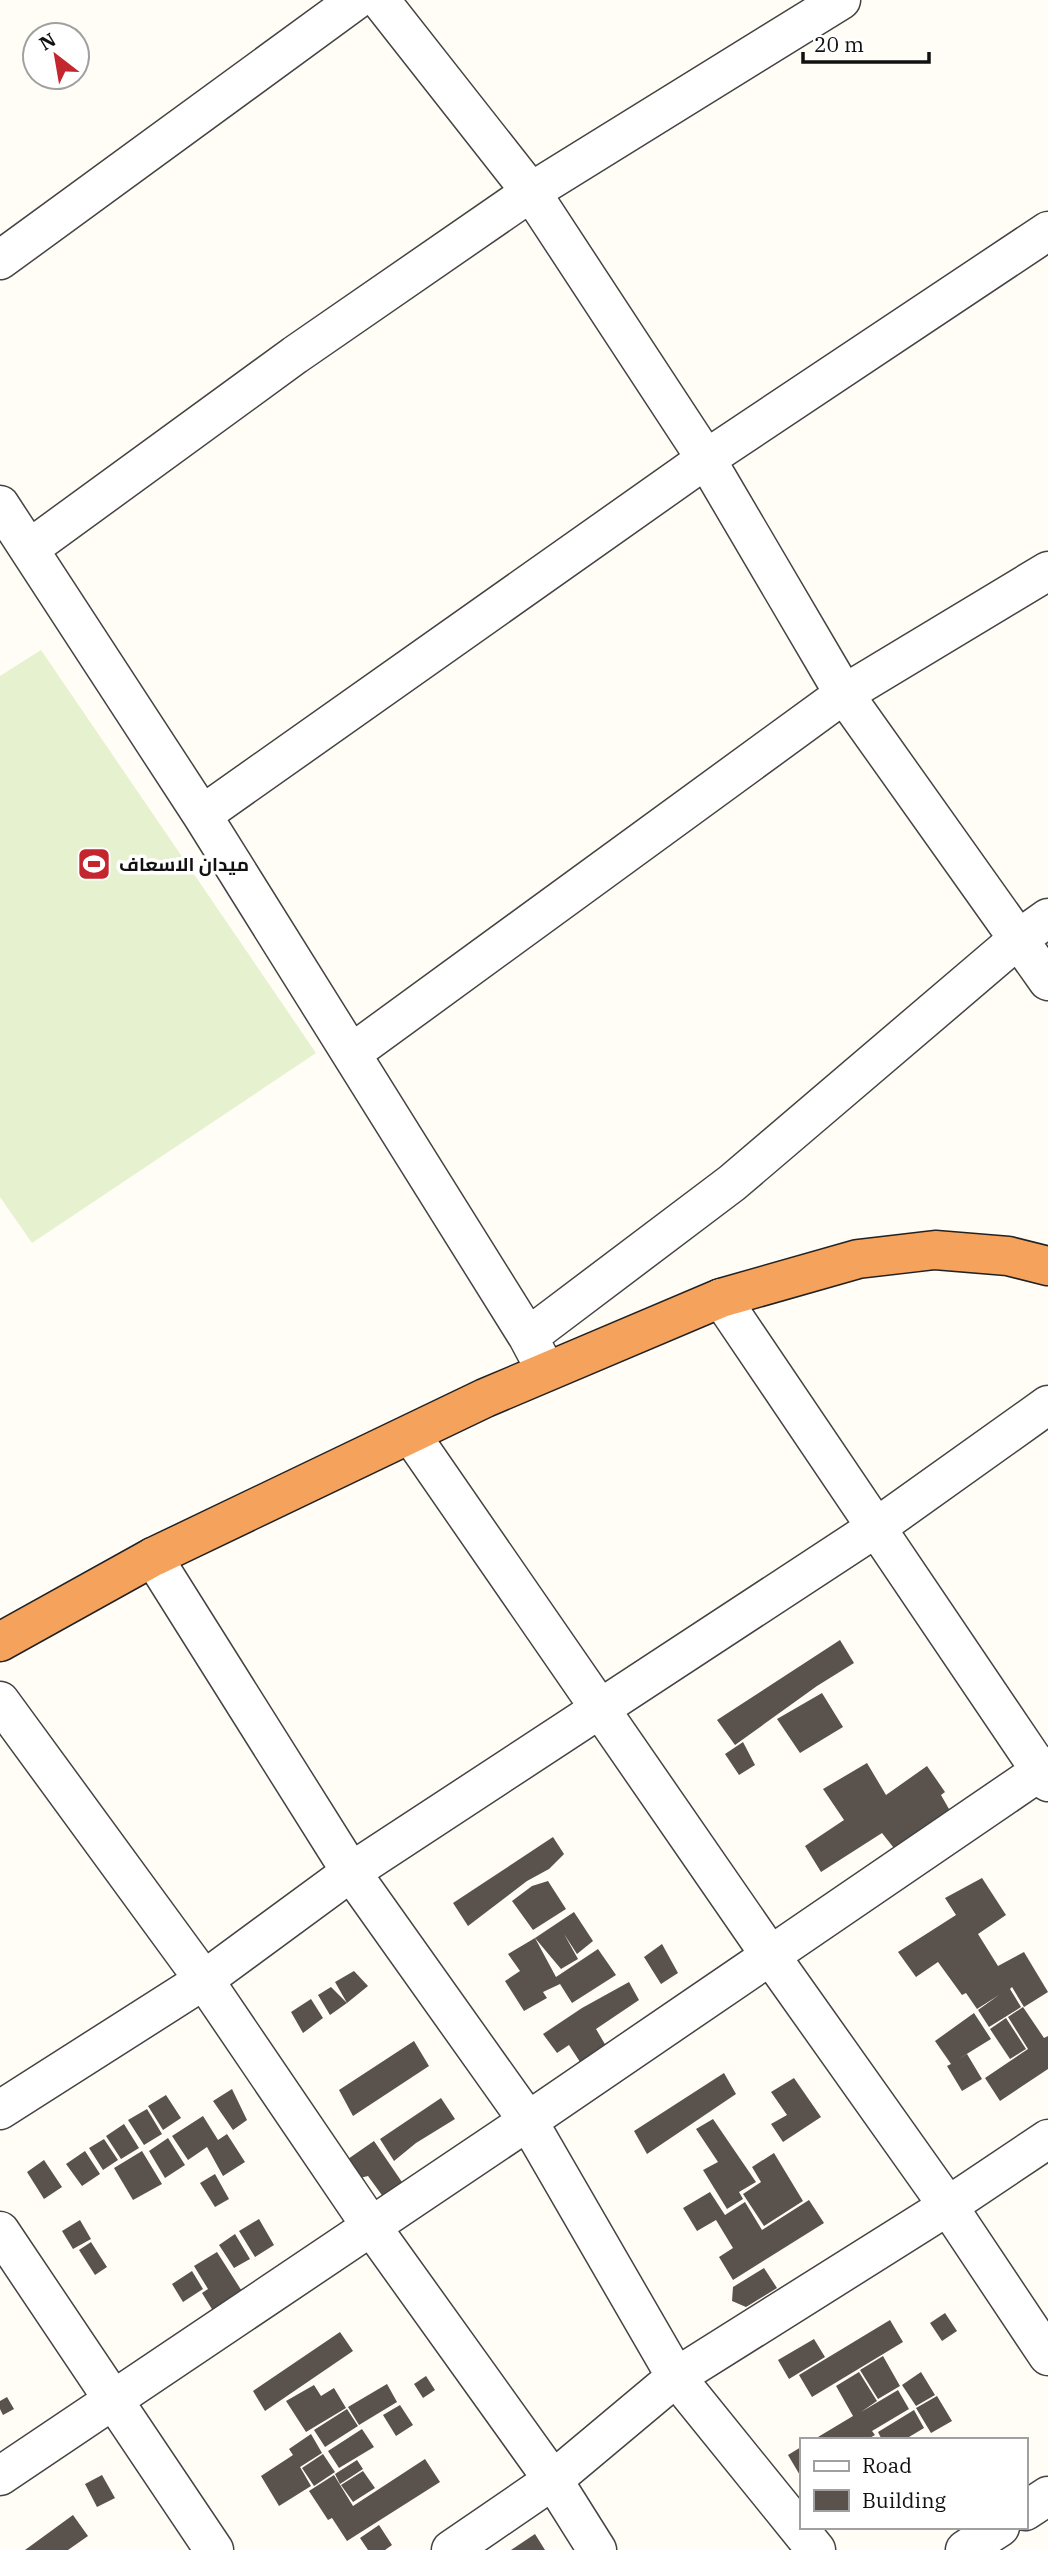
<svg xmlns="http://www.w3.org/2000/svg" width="1048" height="2550" font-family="'IBM Plex Serif',Cairo,serif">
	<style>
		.pitch { fill: #e6f2cf }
		.building { fill: #5a524d }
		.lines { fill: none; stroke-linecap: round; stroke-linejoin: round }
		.minor-casing { stroke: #444; stroke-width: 41 }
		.highway-casing { stroke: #222; stroke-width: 41 }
		.minor { stroke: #fff; stroke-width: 38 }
		.highway { stroke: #f5a25d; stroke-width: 38 }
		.labels { text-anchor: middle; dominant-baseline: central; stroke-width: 7; stroke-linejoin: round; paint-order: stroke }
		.poi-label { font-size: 19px; font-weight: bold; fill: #111; stroke: #fff; text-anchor: start }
	</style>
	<rect width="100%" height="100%" fill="#fffdf5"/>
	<!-- pitch -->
	<path class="pitch" d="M41 650 316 1053 32 1243 0 1197V676Z"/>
	<!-- building -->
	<path class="building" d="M840 1640 854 1663 817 1686 735 1745 717 1720Z
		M822 1693 843 1727 800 1753 777 1719Z
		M743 1742 755 1765 739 1775 725 1754Z
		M867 1763 886 1795 927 1766 945 1792 941 1795 953 1816 897 1852 882 1833 821 1872 805 1846 844 1820 823 1789Z
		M553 1837 564 1854 549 1869 527 1881 468 1926 453 1903Z
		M982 1878 1006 1915 978 1934 998 1966 1024 1952 1048 1992 1024 2007 1012 1987 1010 1989 1021 2007 989 2027 978 2010 999 1995 977 2009 966 1993 962 1995 938 1962 916 1977 898 1952 956 1915 945 1898Z
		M548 1881 566 1909 533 1930 512 1901 532 1886Z
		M574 1912 593 1941 577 1954 564 1934 578 1959 561 1969 535 1938Z
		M535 1938 556 1977 598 1949 616 1975 572 2003 560 1984 543 1992 547 1998 524 2011 505 1981 520 1971 508 1954Z
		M662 1944 678 1973 661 1984 644 1957Z
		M354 1971 368 1986 347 2003 335 1982Z
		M629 1982 639 2000 596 2029 606 2046 580 2062 569 2045 557 2053 543 2034 582 2008Z
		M331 1987 347 2003 330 2015 318 1995Z
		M311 1999 323 2018 303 2033 291 2012Z
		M1023 2007 1044 2038 1048 2036V2069L1000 2101 985 2078 1028 2049 1008 2017Z
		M974 2013 991 2039 957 2060 967 2054 982 2079 962 2091 947 2066 951 2064 935 2041Z
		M1006 2018 1026 2049 1010 2059 990 2029Z
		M414 2041 429 2066 353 2116 339 2090Z
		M724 2073 736 2094 647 2154 634 2131Z
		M794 2078 821 2117 783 2142 771 2124 787 2115 771 2092Z
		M232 2089 247 2120 233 2130 213 2101Z
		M166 2095 181 2118 163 2130 148 2106Z
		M441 2098 455 2119 416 2143 394 2161 380 2139Z
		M147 2109 162 2134 144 2145 128 2120Z
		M203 2116 218 2140 227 2134 245 2162 223 2176 207 2147 188 2160 172 2136Z
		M713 2119 756 2182 739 2192 743 2199 727 2209 703 2170 718 2162 696 2129Z
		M124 2124 139 2148 121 2159 106 2136Z
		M168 2138 185 2165 165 2178 149 2151Z
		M104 2139 118 2160 103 2170 89 2148Z
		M374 2141 404 2185 384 2198 368 2176 360 2178 348 2159Z
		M85 2151 100 2174 82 2186 66 2164Z
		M142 2151 162 2184 133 2200 114 2168Z
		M774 2153 803 2201 764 2226 743 2194 761 2182 752 2167Z
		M44 2160 62 2187 44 2199 27 2172Z
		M215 2174 229 2199 215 2207 200 2183Z
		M710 2192 725 2215 745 2202 762 2230 809 2200 824 2223 733 2280 719 2257 733 2248 716 2220 697 2231 683 2208Z
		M259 2219 274 2245 255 2257 239 2231Z
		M80 2220 91 2239 73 2249 62 2231Z
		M235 2234 250 2259 234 2268 219 2245Z
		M91 2242 107 2267 95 2275 79 2250Z
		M217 2252 245 2296 215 2314 202 2293 208 2289 194 2266Z
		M764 2268 777 2288 746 2307 732 2301 733 2287Z
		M192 2271 203 2289 183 2302 172 2284Z
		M945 2313 957 2331 942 2341 930 2323Z
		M890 2320 903 2342 812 2397 799 2375Z
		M340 2332 353 2351 265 2411 253 2391Z
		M814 2339 825 2357 789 2379 778 2360Z
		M883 2356 900 2386 878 2399 860 2370Z
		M859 2372 877 2401 861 2412 898 2390 909 2409 872 2431 875 2435 866 2440H813L853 2416 836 2386Z
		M921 2372 935 2395 916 2406 902 2385Z
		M426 2376 435 2390 423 2398 414 2384Z
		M387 2384 397 2402 359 2425 348 2407Z
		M314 2385 321 2396 334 2388 346 2408 306 2432 286 2401Z
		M937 2396 952 2421 931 2433 916 2408Z
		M7 2397 14 2409 3 2415 0 2409V2401Z
		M400 2405 413 2425 396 2436 383 2415Z
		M347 2409 358 2426 325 2447 314 2430Z
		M914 2410 924 2428 904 2440H882L878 2432Z
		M362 2429 374 2447 339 2468 328 2451Z
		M311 2434 322 2453 300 2467 311 2486 279 2506 261 2476 293 2455 289 2449Z
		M801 2447V2477L788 2455Z
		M323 2454 335 2472 314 2486 302 2468Z
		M425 2459 440 2482 347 2541 332 2518 328 2520 309 2491 334 2475 353 2506Z
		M357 2460 363 2469 340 2484 335 2474Z
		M363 2471 375 2488 353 2502 341 2485Z
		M102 2475 115 2498 97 2507 85 2484Z
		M73 2515 88 2536 68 2550H25Z
		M379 2525 392 2545 385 2550H368L360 2538Z
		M535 2534 545 2550H511Z"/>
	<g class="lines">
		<defs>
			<path id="minor" d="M380 0 531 192 706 459 844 694 1048 981
				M0 260 356 0
				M0 505 202 815 528 1337 546 1371
				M29 549 295 355 531 192 841 0
				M202 815 706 459 1048 231
				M352 1053 844 694 1048 571
				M721 1298 1048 1782
				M528 1337 732 1183 1017 940 1048 918
				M411 1435 770 1955 948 2206 1048 2356
				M153 1557 351 1872 528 2121 676 2377 816 2550
				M0 1701 204 1980 371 2226 553 2480 597 2550
				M0 2110 204 1980 351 1872 877 1527 1048 1405
				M0 2231 214 2550
				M0 2476 528 2121 1048 1766
				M1025 2511 1048 2496
				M451 2550 553 2480 676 2377 948 2206 1048 2139
				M965 2550 1000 2527"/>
			<path id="highway" d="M0 1642 153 1557 485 1398 721 1298 858 1259 935 1250 1008 1256 1048 1266"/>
		</defs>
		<!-- minor casing -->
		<use href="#minor" class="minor-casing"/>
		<!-- highway casing -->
		<use href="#highway" class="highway-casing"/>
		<!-- minor -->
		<use href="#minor" class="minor"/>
		<!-- highway -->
		<use href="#highway" class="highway"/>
	</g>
	<!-- icons -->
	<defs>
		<symbol id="stadium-square" viewBox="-11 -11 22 22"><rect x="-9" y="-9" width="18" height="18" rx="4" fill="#c4262e" stroke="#fff"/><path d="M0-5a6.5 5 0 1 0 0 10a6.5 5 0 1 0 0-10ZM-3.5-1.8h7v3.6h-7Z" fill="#fff"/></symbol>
	</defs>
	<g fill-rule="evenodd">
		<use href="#stadium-square" x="75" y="845" width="38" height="38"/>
	</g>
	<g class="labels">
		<!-- poi labels -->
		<g class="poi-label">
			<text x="119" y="864">ميدان الاسعاف</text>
		</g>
	</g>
	<!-- legend -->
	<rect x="800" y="2438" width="228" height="91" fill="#ffffff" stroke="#a0a0a0" stroke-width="2"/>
	<rect x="814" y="2461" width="35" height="10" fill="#ffffff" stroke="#a0a0a0" stroke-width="2"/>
	<text x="862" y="2473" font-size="21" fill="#111111">Road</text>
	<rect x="814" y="2490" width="35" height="21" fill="#5a524d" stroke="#a0a0a0" stroke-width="2"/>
	<text x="862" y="2508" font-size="21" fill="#111111">Building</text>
	<!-- north arrow -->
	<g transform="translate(56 56) rotate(329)"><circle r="33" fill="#ffffff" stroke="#a0a0a0" stroke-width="2"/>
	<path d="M0-5L12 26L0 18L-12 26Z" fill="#c4262e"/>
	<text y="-10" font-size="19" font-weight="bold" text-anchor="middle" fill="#111111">N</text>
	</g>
	<!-- scale -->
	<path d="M803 52v10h126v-10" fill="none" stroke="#111111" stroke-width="3.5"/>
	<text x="814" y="52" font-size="21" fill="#111111" stroke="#ffffff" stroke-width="5" paint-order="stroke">20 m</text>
</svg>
